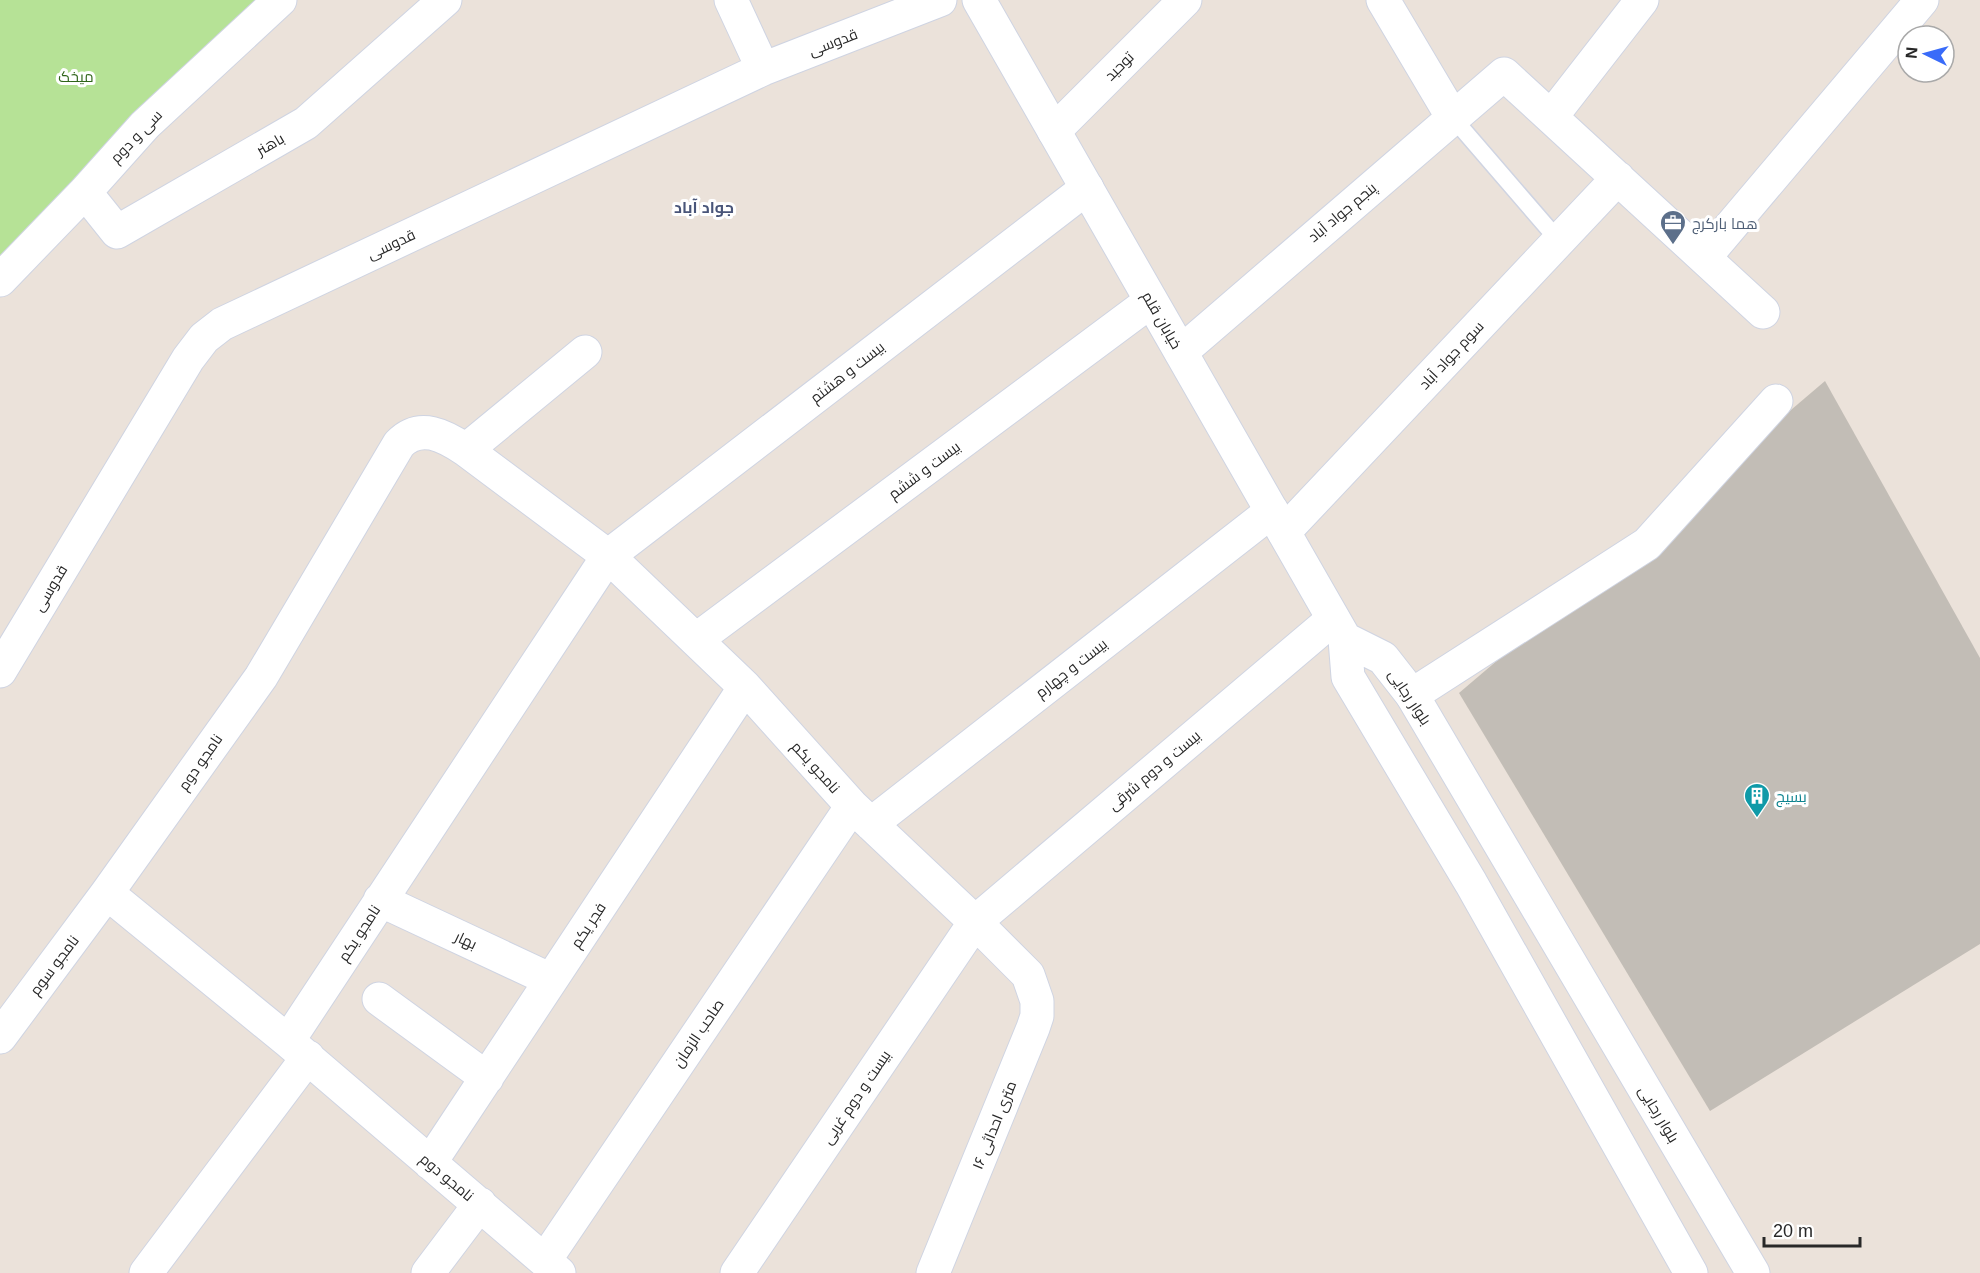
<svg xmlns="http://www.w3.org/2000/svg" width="1980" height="1273" font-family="Helvetica,Cairo,sans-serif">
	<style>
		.green { fill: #b6e296 }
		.building { fill: #c2bdb6 }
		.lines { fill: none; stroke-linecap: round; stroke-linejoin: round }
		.service-casing { stroke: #cfd4e2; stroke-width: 19 }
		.minor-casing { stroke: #cfd4e2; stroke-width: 35 }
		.tertiary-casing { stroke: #cfd4e2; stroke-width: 35 }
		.secondary-casing { stroke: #cfd4e2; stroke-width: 35 }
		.service { stroke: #fff; stroke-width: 16 }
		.minor { stroke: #fff; stroke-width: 33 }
		.tertiary { stroke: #fff; stroke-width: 33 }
		.secondary { stroke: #fff; stroke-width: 33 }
		.labels { text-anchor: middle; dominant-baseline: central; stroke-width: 6; stroke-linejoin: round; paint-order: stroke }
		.street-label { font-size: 15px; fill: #282828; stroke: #fff }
		.park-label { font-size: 15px; fill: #2f6519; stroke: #fff }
		.service-label { font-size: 15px; fill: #4e5e75; stroke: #fff; text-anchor: start }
		.culture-label { font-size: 15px; fill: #0d838f; stroke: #fff; text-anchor: start }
		.neighbourhood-label { font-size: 16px; font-weight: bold; fill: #495579; stroke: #fff }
	</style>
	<rect width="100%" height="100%" fill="#ebe2da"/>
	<!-- green -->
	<path class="green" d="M0 0H255L4 258 0 255Z"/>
	<!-- building -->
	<path class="building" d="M1825 381 1980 658V944L1710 1111 1459 693Z"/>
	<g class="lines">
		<defs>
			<path id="service" d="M1453 118 1559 241"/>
			<path id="minor" d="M731 0 763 69
				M1383 0 1453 118
				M1551 117 1642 0
				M85 192 117 232 306 123 445 0
				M1704 258 1922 0
				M0 280 85 192 145 125 280 0
				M1181 352 1504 74 1763 312
				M466 450 585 352
				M1284 532 1618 178
				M697 639 1151 301
				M0 671 188 359 204 338 222 324 763 69 940 0
				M1412 695 1647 544 1776 401
				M871 824 1272 511
				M107 893 288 1041 559 1273
				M380 900 551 980
				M379 999 487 1078
				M0 1037 107 893 261 677 399 444C420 422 445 436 466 450L608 556 745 687 852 806 975 922 1028 975 1037 1001V1016L1033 1028 933 1273
				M288 1041 608 556 1087 188
				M430 1163 745 687
				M545 1260 852 806
				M146 1273 308 1057
				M428 1273 480 1204
				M737 1273 975 922 1333 619"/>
			<path id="tertiary" d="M1054 131 1185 0"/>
			<path id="secondary" d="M979 0 1345 639 1348 677 1471 883 1691 1273
				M1345 639 1383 658 1412 695 1753 1273"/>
		</defs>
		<!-- service casing -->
		<use href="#service" class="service-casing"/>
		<!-- minor casing -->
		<use href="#minor" class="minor-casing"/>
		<!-- tertiary casing -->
		<use href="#tertiary" class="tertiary-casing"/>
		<!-- secondary casing -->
		<use href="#secondary" class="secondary-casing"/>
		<!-- service -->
		<use href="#service" class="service"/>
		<!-- minor -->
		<use href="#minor" class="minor"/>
		<!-- tertiary -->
		<use href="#tertiary" class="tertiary"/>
		<!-- secondary -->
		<use href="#secondary" class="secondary"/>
	</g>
	<!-- icons -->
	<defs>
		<symbol id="office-pin" viewBox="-11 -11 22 30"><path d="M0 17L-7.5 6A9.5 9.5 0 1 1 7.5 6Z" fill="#5c6f8a" stroke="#fff"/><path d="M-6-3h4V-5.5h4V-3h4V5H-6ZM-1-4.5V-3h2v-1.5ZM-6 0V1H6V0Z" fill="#fff"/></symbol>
		<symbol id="building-pin" viewBox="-11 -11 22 30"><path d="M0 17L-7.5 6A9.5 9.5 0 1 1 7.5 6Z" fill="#0f9aa8" stroke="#fff"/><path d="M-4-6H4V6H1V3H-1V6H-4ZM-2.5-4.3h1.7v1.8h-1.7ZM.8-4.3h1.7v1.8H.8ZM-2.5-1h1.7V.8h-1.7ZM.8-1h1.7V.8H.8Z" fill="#fff"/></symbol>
	</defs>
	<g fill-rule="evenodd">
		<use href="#office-pin" x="1658" y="208" width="30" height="40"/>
		<use href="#building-pin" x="1742" y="781" width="30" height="40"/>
	</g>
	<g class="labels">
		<!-- street labels -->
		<g class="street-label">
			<text transform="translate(833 42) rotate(-21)">قدوسی</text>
			<text transform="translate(1119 66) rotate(-45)">توحید</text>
			<text transform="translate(136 136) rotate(-46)">سی و دوم</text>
			<text transform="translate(270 144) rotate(-30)">باهنر</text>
			<text transform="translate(1342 212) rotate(-40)">پنجم جواد آباد</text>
			<text transform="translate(391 244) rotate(-25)">قدوسی</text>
			<text transform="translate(1162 320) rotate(60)">خیابان قلم</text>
			<text transform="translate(1451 355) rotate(-47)">سوم جواد آباد</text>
			<text transform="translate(847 372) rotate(-38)">بیست و هشتم</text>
			<text transform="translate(924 470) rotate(-37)">بیست و ششم</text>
			<text transform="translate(50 588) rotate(-59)">قدوسی</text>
			<text transform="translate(1071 668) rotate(-38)">بیست و چهارم</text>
			<text transform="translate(1410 697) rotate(56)">بلوار رجایی</text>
			<text transform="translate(200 762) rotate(-55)">نامجو دوم</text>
			<text transform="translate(816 767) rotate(48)">نامجو یکم</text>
			<text transform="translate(1154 770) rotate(-40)">بیست و دوم شرقی</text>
			<text transform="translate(588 925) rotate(-57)">فجر یکم</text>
			<text transform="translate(359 933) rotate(-57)">نامجو یکم</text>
			<text transform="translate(466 940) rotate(25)">بهار</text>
			<text transform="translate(54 965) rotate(-53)">نامجو سوم</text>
			<text transform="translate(698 1033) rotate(-56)">صاحب الزمان</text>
			<text transform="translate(856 1097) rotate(-56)">بیست و دوم غربی</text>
			<text transform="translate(1659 1114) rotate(59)">بلوار رجایی</text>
			<text transform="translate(994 1125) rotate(-68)">۱۶ متری احداثی</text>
			<text transform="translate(447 1177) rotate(40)">نامجو دوم</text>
		</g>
		<!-- park labels -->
		<g class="park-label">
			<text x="76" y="76">میخک</text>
		</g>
		<!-- service labels -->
		<g class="service-label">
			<text x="1692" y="223">هما بارکرج</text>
		</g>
		<!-- culture labels -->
		<g class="culture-label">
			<text x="1776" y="796">بسیج</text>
		</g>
		<!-- neighbourhood labels -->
		<g class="neighbourhood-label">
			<text x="704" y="207">جواد آباد</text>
		</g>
	</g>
	<!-- north arrow -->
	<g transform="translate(1926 54) rotate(275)"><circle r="28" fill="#ffffff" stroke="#a9a9a9" stroke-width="1.5"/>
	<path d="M0-4.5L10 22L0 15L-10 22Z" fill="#396bf9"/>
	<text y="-9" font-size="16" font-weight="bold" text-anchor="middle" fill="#282828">N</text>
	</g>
	<!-- scale -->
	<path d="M1764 1237v9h96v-9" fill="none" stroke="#282828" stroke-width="3"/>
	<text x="1773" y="1237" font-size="18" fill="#282828" stroke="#ffffff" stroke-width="4.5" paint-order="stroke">20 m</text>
</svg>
